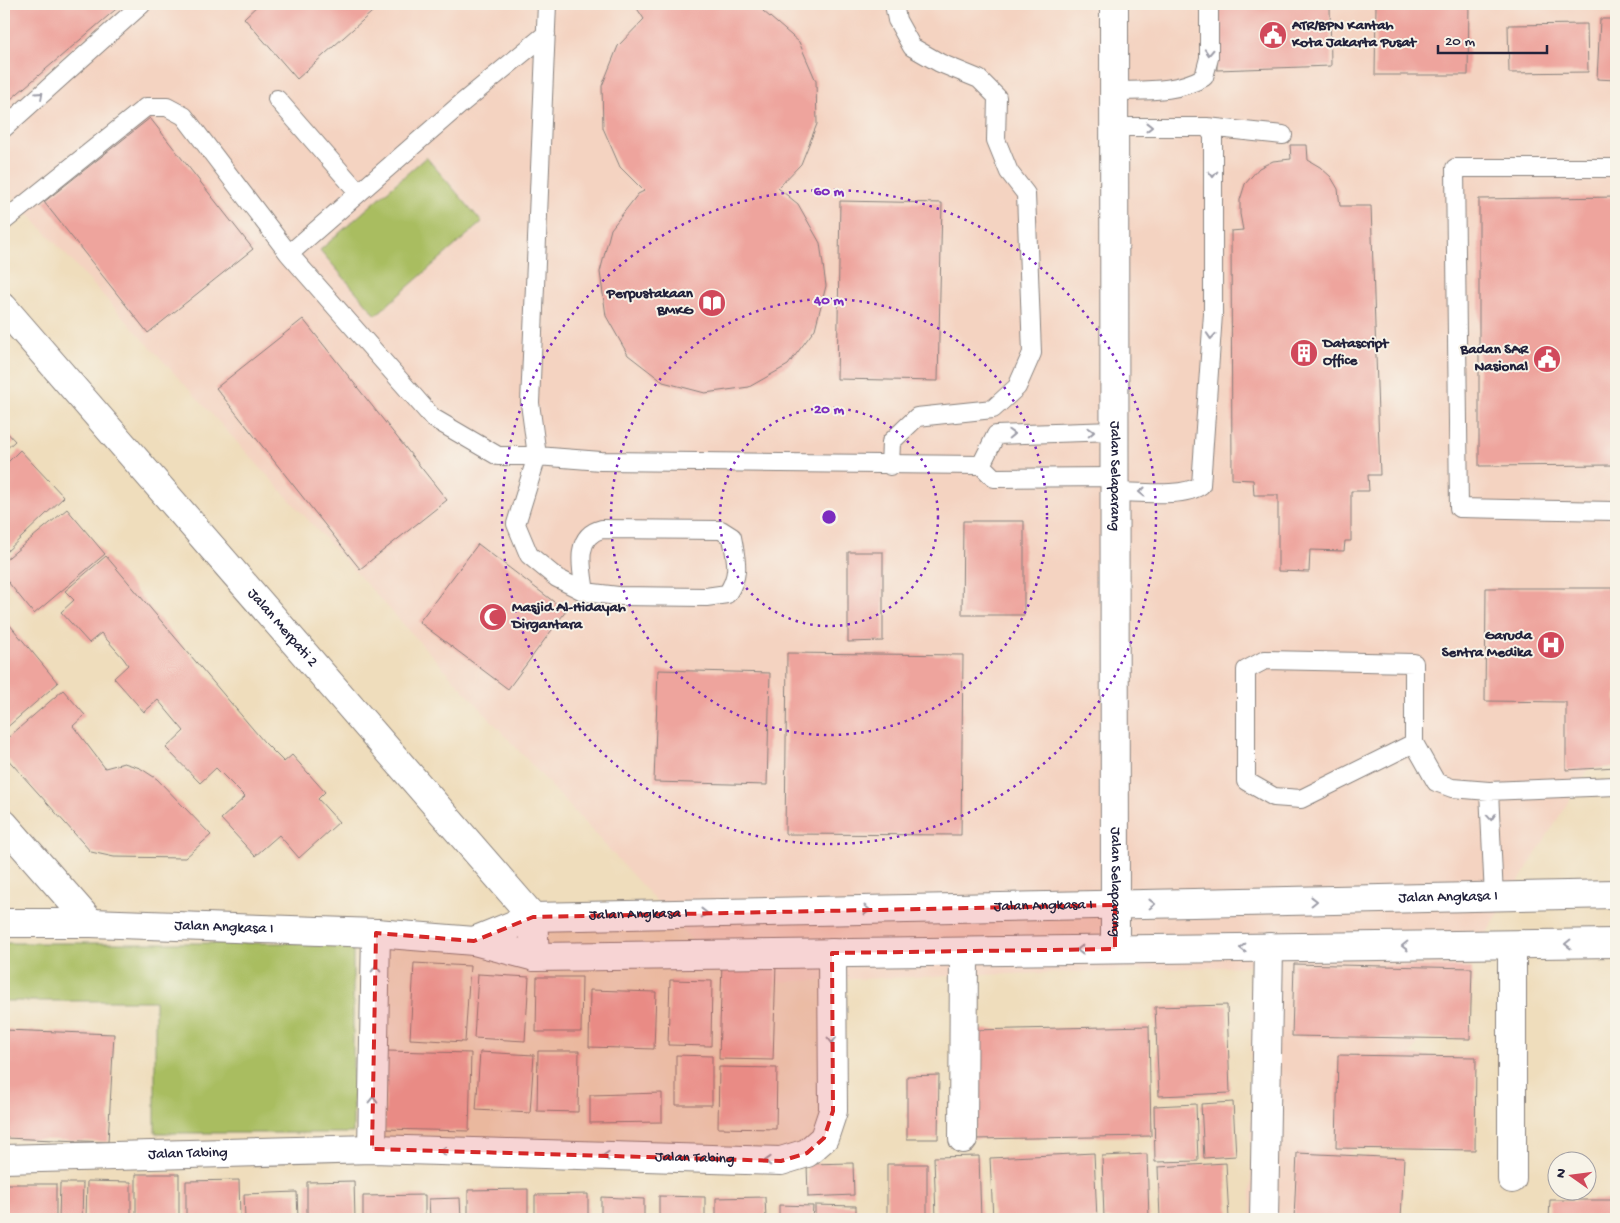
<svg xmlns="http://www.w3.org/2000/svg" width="1620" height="1223" font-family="'Gochi Hand',sans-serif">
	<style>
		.built { fill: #f4d3c1 }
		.green { fill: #a9bd61; stroke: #66704e }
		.building { fill: #eea49d }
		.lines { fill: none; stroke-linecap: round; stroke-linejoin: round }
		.service-casing { stroke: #88807c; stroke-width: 20 }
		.minor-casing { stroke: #88807c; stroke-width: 30 }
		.tertiary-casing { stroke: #88807c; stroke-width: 30 }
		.service { stroke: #fff; stroke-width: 18 }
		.minor { stroke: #fff; stroke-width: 28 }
		.tertiary { stroke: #fff; stroke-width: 28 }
		.oneway { stroke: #9c9ca7 }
		.marked { fill: #d62828; fill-opacity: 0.2; stroke: #d62828; stroke-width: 4; stroke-dasharray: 10 6; stroke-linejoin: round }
		.ring { fill: none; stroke: #7b2cbf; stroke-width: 2.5; stroke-dasharray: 2.5 5 }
		.labels { text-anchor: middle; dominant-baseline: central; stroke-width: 4; stroke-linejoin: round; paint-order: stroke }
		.poi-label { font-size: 15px; font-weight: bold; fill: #22223b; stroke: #f7f3e8; text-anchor: start }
		.street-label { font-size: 15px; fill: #22223b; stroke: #f7f3e8 }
		.centre { fill: #7b2cbf; stroke: #f7f3e8; stroke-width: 2.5 }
		.ring-label { font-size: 15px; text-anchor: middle; font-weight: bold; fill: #7b2cbf; stroke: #f7f3e8; stroke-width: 4; stroke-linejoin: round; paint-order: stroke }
	</style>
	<rect width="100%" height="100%" fill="#f7f3e8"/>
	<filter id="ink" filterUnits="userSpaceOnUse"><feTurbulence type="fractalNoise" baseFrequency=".02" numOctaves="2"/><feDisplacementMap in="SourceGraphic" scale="10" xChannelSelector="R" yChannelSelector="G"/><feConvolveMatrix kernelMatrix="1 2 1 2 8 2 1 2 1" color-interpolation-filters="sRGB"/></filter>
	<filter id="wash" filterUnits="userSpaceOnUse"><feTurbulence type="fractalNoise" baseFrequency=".0096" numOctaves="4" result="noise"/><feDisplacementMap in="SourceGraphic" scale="20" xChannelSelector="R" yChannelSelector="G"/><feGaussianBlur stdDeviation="1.12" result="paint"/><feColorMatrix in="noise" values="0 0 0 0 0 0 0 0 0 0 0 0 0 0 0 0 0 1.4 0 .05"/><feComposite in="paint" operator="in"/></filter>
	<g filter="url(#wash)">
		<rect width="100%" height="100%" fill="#efddbc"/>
		<!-- built -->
		<path class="built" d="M4 4H1616V725L1309 1219H1251V966L731 983 4 187Z"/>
		<!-- green -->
		<path class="green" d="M426 157 482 222 376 315 320 250Z
			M4 943H353V1133H155V1001H4Z"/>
		<g id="blocks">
			<!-- building -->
			<path class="building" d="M4 4H122L4 105Z
				M259 4H381L297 79 244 18Z
				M634 4H767L763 11 799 42 816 81 817 124 801 164 778 188 798 204 820 243 826 286 815 329 788 365 749 387 705 393 663 382 628 355 606 316 600 272 611 229 638 194 644 191 620 167 603 128 602 86 618 46 644 19Z
				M1216 4H1330L1331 66 1217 70Z
				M1376 4H1469L1468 75H1375Z
				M1600 19H1616V80L1597 79Z
				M1587 24 1588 72 1509 73 1508 25Z
				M150 118 253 249 148 333 44 202Z
				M1290 145H1307L1308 160 1320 167 1331 177 1338 189 1340 206H1371L1380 475H1368L1369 491H1351V541H1345L1344 551 1310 550 1309 572 1278 571V495H1254L1253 480 1232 479 1231 231 1243 230 1240 214V200L1245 184 1259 168 1273 161 1291 159Z
				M1616 197V465L1479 466V199Z
				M840 201 942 203 938 381 837 379Z
				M303 319 447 500 360 569 216 388Z
				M4 429 15 441 4 451Z
				M20 450 64 497 4 554V466Z
				M67 509 105 554 34 614 4 577V561Z
				M963 521H1024V615H962Z
				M478 544 566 611 508 689 419 622Z
				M848 552H883V641L848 642Z
				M106 556 264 742 284 762 292 755 325 792 318 799 339 822 299 858 279 835 255 856 221 819 245 797 216 768 200 783 166 748 184 731 158 700 144 712 114 678 128 665 123 658 101 633 89 643 61 612 74 600 65 591Z
				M1486 588H1616V767L1566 770V702L1485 701Z
				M4 618 58 683 4 730Z
				M787 653 963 655 961 835 785 834Z
				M658 670 770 673 767 785 654 782Z
				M63 690 85 715 73 726 105 768 124 763 140 768 157 779 211 835 185 858 114 857 91 852 4 755V741Z
				M722 962 776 964 773 1060 719 1059Z
				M414 963 470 966 465 1042 410 1039Z
				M1294 964 1472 968 1470 1039 1292 1036Z
				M478 974 529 977 525 1041 474 1038Z
				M537 977H582L581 1032H536Z
				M670 980 712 981 711 1046 668 1045Z
				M590 990 656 992 654 1049 589 1047Z
				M1227 1005 1230 1093 1159 1096 1155 1007Z
				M1149 1026 1151 1136 974 1139 972 1030Z
				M4 1030 114 1034 108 1142 4 1138Z
				M387 1051 471 1053 469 1131 385 1129Z
				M538 1051H579L578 1112 537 1111Z
				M480 1052 534 1055 530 1113 476 1110Z
				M676 1055 712 1056V1105H676Z
				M1338 1055 1476 1057 1475 1150 1336 1148Z
				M719 1067 777 1068 776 1129 718 1128Z
				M939 1075 938 1139H907V1076Z
				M662 1093V1122L590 1123V1095Z
				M1233 1102 1236 1156 1204 1158 1201 1104Z
				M1196 1104 1198 1161 1155 1162 1154 1106Z
				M1094 1153 1097 1219H993L990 1158Z
				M1297 1153 1404 1158 1401 1219H1294Z
				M1147 1154 1149 1219H1104L1102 1156Z
				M979 1156 981 1219H936L934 1157Z
				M853 1163 854 1195 808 1197 807 1164Z
				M1226 1163 1229 1219H1160L1158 1167Z
				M887 1164H927V1219H887Z
				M136 1174H179V1219H136Z
				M239 1180 240 1219H186V1181Z
				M87 1181 131 1182V1219H86Z
				M354 1181 355 1219H307V1182Z
				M60 1183H83L82 1219H59Z
				M4 1184H56V1219H4Z
				M528 1189V1219H468V1190Z
				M297 1192 298 1219H245L244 1194Z
				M588 1194V1219H535V1195Z
				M425 1195V1219H363V1196Z
				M659 1196 705 1197V1219H659Z
				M601 1197 644 1199V1219H601Z
				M765 1197 766 1219H716V1198Z
				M460 1198 461 1219H430L429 1199Z
				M1550 1200H1616V1219H1549Z
				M779 1205 813 1206 812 1219H779Z
				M815 1205 856 1206V1219H815Z"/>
		</g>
	</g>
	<g filter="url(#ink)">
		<use href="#blocks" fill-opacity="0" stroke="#88807c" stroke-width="1"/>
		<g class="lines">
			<defs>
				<path id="service" d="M547 4 530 403 537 456 601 461 981 465 994 478 1115 477
					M546 34 462 103 289 254 433 418 498 456H537L516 524 529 555 557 578 585 592 618 596 706 597 727 594C741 574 736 560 732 537L721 530 602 529C573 536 582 570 585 592
					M1114 91C1145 90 1176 93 1204 77L1209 58V4
					M277 99 359 193
					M1115 127H1207L1283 135
					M4 128 142 4
					M1616 168H1455L1459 508 1616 511
					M4 221 146 107H167L184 116 289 254
					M981 465 996 435 1114 431
					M890 466 891 442 917 417 993 409 1017 387 1032 353 1026 194 1009 172 996 140 997 97 979 79 940 63 912 47 897 20 894 4
					M1115 492C1137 492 1184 498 1201 485L1213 314V135L1207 127
					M1414 743 1301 799 1274 797 1246 781V670L1265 660 1414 663V743L1436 782 1452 788 1489 791 1616 786
					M1489 791 1494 897"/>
				<g id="minor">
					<path id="s1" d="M1114 4 1115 949"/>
					<path id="s2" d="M4 308 533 917 535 957"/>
					<path d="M4 824 91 923"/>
					<path d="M963 1139 964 952"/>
					<path d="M372 1149 376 933"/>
					<path id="s3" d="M4 1159 372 1149 781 1161 807 1153 824 1138 833 1111 832 953"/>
					<path d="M1512 1179V945"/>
					<path d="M1264 1219 1269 947"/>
				</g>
				<g id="tertiary">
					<path id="s4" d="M4 923H91L376 933 474 941 535 957 1616 943"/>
					<path id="s5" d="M474 941 533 917 1616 894"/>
				</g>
			</defs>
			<!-- service casing -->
			<use href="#service" class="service-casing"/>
			<!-- minor casing -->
			<use href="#minor" class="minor-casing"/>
			<!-- tertiary casing -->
			<use href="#tertiary" class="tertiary-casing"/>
			<!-- service -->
			<use href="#service" class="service"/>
			<!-- minor -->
			<use href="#minor" class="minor"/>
			<!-- tertiary -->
			<use href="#tertiary" class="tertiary"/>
		</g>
		<!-- one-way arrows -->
		<defs><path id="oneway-chevron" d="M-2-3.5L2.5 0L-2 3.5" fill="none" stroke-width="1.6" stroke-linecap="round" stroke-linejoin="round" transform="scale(1.25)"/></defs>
		<g class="oneway">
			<use href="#oneway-chevron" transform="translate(1209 52) rotate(93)"/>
			<use href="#oneway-chevron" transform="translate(40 95) rotate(-42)"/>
			<use href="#oneway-chevron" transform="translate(1149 127)"/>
			<use href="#oneway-chevron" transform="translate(1213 174) rotate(90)"/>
			<use href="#oneway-chevron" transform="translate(1211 336) rotate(94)"/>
			<use href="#oneway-chevron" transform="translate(1091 432) rotate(-2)"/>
			<use href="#oneway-chevron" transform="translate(1011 434) rotate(-2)"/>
			<use href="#oneway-chevron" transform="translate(1142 492) rotate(-179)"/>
			<use href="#oneway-chevron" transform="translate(1491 817) rotate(86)"/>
			<use href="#oneway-chevron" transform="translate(1314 901) rotate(-1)"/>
			<use href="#oneway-chevron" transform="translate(1152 904) rotate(-1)"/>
			<use href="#oneway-chevron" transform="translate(867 910) rotate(-1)"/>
			<use href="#oneway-chevron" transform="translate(704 913) rotate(-1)"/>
			<use href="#oneway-chevron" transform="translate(1568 944) rotate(179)"/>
			<use href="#oneway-chevron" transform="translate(1405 946) rotate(179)"/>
			<use href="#oneway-chevron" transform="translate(1243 948) rotate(179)"/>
			<use href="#oneway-chevron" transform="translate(1080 950) rotate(179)"/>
			<use href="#oneway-chevron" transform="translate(376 969) rotate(-90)"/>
			<use href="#oneway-chevron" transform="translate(832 1040) rotate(89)"/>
			<use href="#oneway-chevron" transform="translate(373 1100) rotate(-89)"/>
			<use href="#oneway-chevron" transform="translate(443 1151) rotate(-178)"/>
			<use href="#oneway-chevron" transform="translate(606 1156) rotate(-178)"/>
			<use href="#oneway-chevron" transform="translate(768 1161) rotate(-178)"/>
		</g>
	</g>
	<!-- marked area -->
	<path class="marked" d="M1115 905V949L832 953 833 1111 824 1138 807 1153 781 1161 372 1149 376 933 474 941 533 917Z"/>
	<!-- distance rings -->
	<g class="ring">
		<circle cx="829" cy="517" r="109"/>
		<circle cx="829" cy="517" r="218"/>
		<circle cx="829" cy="517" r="327"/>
	</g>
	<!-- icons -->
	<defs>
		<symbol id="civic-disc" viewBox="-11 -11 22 22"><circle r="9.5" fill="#d1495b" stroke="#f7f3e8"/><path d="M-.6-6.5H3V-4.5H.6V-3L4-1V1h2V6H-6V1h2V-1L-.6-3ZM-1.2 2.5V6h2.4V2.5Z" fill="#fff"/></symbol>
		<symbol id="library-disc" viewBox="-11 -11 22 22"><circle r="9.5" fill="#d1495b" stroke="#f7f3e8"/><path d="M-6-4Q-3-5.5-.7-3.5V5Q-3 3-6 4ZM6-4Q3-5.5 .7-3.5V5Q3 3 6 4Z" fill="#fff"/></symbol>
		<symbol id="building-disc" viewBox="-11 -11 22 22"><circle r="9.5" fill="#d1495b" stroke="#f7f3e8"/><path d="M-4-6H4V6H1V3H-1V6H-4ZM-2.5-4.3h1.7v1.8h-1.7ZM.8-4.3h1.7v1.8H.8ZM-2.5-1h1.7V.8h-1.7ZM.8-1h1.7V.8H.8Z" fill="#fff"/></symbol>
		<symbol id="mosque-disc" viewBox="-11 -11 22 22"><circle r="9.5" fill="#d1495b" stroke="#f7f3e8"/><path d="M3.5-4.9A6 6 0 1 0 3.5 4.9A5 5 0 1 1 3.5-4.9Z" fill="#fff"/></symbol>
		<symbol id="hospital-disc" viewBox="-11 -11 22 22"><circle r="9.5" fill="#d1495b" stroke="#f7f3e8"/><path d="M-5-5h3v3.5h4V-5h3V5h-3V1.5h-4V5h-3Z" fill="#fff"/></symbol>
	</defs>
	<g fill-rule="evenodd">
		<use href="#civic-disc" x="1257" y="19" width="32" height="32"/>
		<use href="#library-disc" x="696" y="287" width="32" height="32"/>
		<use href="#building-disc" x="1288" y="337" width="32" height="32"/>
		<use href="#civic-disc" x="1531" y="343" width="32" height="32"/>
		<use href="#mosque-disc" x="477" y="601" width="32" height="32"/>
		<use href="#hospital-disc" x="1535" y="629" width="32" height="32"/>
	</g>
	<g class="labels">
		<!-- poi labels -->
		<g class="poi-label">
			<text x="1292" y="26">ATR/BPN Kantah<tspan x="1292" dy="17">Kota Jakarta Pusat</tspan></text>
			<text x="693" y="294" text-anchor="end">Perpustakaan<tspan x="693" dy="17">BMKG</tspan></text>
			<text x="1323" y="344">Datascript<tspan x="1323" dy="17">Office</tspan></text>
			<text x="1528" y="350" text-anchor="end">Badan SAR<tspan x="1528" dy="17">Nasional</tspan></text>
			<text x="512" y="608">Masjid Al-Hidayah<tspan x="512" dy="17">Dirgantara</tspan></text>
			<text x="1532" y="636" text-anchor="end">Garuda<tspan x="1532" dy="17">Sentra Medika</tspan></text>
		</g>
		<!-- street labels -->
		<g class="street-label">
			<text stroke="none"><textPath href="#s1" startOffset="472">Jalan Selaparang</textPath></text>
			<text stroke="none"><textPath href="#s2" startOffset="424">Jalan Merpati 2</textPath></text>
			<text stroke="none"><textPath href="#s1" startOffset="878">Jalan Selaparang</textPath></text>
			<text stroke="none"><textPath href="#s5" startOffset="979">Jalan Angkasa I</textPath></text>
			<text stroke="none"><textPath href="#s5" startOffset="574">Jalan Angkasa I</textPath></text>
			<text stroke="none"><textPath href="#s5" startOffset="169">Jalan Angkasa I</textPath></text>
			<text stroke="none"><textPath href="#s4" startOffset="220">Jalan Angkasa I</textPath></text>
			<text stroke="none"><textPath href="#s3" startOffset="184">Jalan Tabing</textPath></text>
			<text stroke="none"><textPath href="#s3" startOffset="691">Jalan Tabing</textPath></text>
		</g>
	</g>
	<circle cx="829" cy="517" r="8" class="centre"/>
	<g class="ring-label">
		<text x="829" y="195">60 m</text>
		<text x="829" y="304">40 m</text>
		<text x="829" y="413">20 m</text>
	</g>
	<!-- margin -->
	<rect width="1620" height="1223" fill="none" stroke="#f7f3e8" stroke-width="20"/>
	<!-- north arrow -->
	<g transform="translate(1572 1176) rotate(284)"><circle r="24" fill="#f7f3e8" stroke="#a29fa3"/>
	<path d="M0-4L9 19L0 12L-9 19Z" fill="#d1495b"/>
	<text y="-8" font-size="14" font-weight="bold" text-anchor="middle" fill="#22223b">N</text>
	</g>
	<!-- scale -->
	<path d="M1438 45v8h109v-8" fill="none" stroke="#22223b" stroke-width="2.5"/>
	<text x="1445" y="45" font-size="15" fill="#22223b" stroke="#f7f3e8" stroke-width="4" paint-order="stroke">20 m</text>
</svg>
